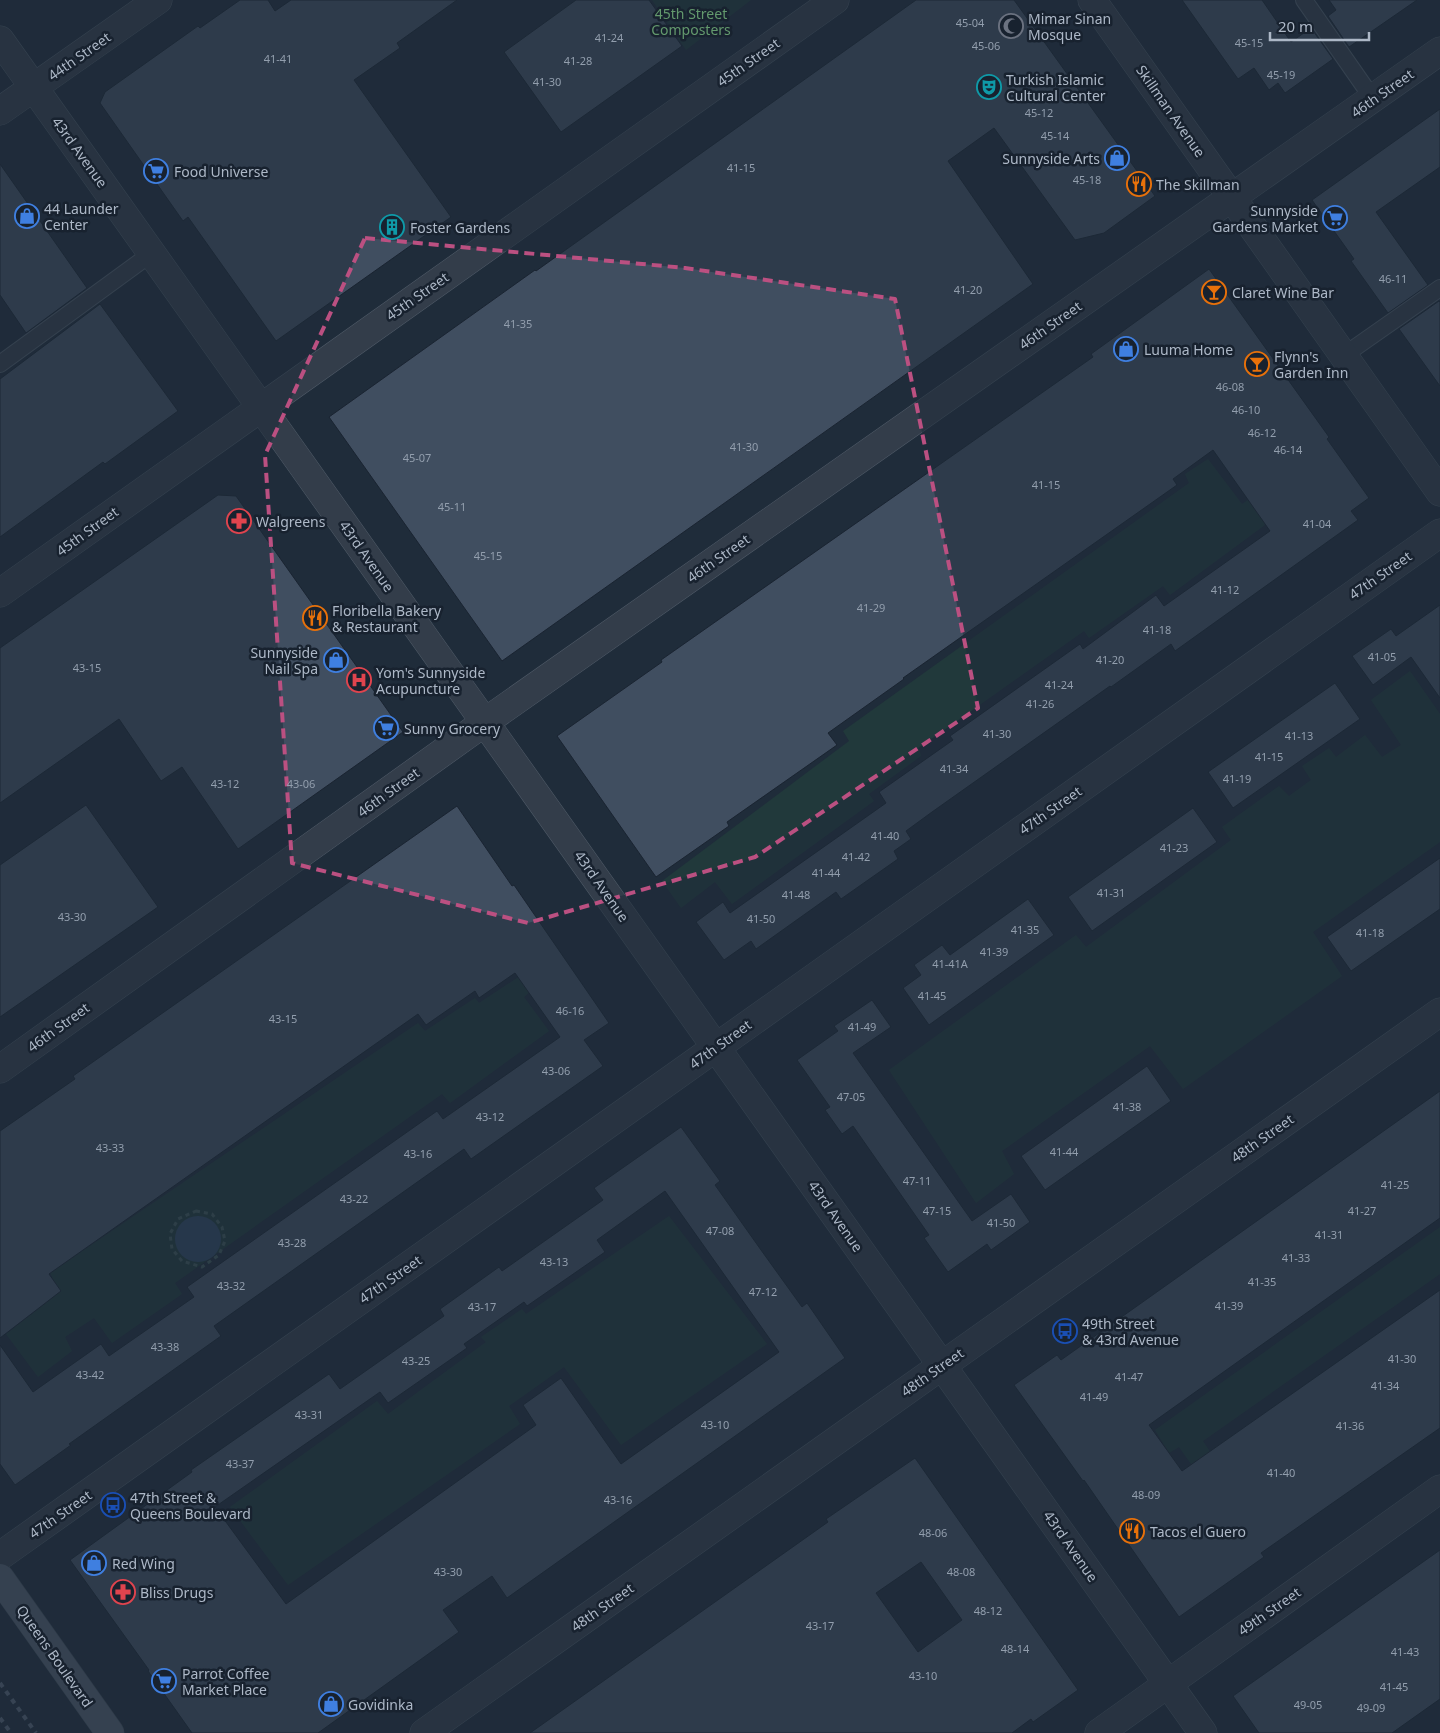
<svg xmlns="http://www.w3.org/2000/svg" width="1440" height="1733" font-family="'Noto Sans',sans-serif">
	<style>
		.green { fill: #21393b }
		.water { fill: #2f4661 }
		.building { fill: #404e60; stroke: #1a2431; fill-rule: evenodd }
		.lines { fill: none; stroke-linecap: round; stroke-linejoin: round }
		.service-casing { stroke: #505b68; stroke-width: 18 }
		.minor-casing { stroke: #505b68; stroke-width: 29 }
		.tertiary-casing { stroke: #505b68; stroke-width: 29 }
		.primary-casing { stroke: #3f4957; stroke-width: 29 }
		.path { stroke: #3f5658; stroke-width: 3; stroke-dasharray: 4 4; stroke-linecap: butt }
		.service { stroke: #333d4a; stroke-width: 16 }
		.minor { stroke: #333d4a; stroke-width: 28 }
		.tertiary { stroke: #333d4a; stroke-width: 28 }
		.primary { stroke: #505c6b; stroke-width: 28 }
		.rail { stroke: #546172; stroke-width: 4; stroke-dasharray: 5 5; stroke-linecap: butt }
		.marked { fill: none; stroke: #bb5081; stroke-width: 4; stroke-dasharray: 10 6; stroke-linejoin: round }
		.labels { text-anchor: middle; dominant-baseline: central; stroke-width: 5; stroke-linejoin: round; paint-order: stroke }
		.number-label { font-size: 11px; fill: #929ead }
		.park-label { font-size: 14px; fill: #63996d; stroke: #18222f }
		.poi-label { font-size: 14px; fill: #adb8c7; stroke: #18222f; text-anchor: start }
		.street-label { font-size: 14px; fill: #adb8c7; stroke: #18222f }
	</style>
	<rect width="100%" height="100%" fill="#1f2c3a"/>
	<!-- green -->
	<path class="green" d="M652 0H751L686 50Z
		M1208 459 1242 504 1291 471 1307 494 1170 595 1163 586 1089 638 1084 631 919 748 921 756 869 794 874 801 732 904 715 882 681 908 662 881 849 741 843 731 1189 483 1185 474Z
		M1410 671 1440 714V842L1313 932 1342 976 1183 1089 1150 1046 1002 1151 1014 1174 976 1203 889 1070 1076 935 1086 947 1231 840 1222 827 1279 786 1289 796 1311 780 1302 766 1329 748 1336 757 1365 735 1382 757 1401 745 1371 700Z
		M523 974 533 989 524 997 549 1031 450 1103 442 1094 175 1283 182 1294 112 1343 94 1318 65 1337 72 1351 38 1377 6 1334 60 1292 50 1273 418 1023 425 1031 475 998 479 1003Z
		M669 1216 767 1344 621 1445 564 1367 509 1406 520 1424 288 1585 230 1507 377 1401 388 1414 486 1342 481 1337 522 1309 526 1314Z
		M1440 1227V1274L1203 1441 1245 1505 1228 1516 1179 1447 1169 1453 1155 1430Z"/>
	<!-- water -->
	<path class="water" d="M175 1239a23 23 0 1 1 46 0a23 23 0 1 1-46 0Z"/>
	<!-- building -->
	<path class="building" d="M240 0H268L275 11 291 0H457L397 43 400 48 354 80 451 217 276 341 188 217 183 221 100 103 105 92 198 26 200 28Z
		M576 0H649L682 46 561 132 504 52Z
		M916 0H1014L1155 196 1104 233 1075 240 994 128 948 161 1033 284 502 661 329 417 535 270 536 271Z
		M1182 0H1262L1291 42 1311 28 1333 59 1285 93 1278 83 1269 90 1254 68 1238 79Z
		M1329 0H1417L1349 47 1328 16 1336 10Z
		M1440 109V167L1376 212 1428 285 1388 313 1351 261 1354 259 1312 200Z
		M0 164 87 288 26 333 0 295Z
		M1209 269 1329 437 1327 439 1369 498 1351 511 1358 520 1175 651 1171 644 1111 687 1110 686 932 812 906 831 911 839 894 851 898 859 841 899 836 892 756 949 751 941 724 960 696 922 723 902 730 913 886 803 879 792 953 740 950 736 1080 644 1083 649 1156 595 1164 606 1270 531 1213 450 1173 479 1177 485 903 678 904 679 828 733 837 745 727 822 729 826 656 877 557 736 662 662 661 660 1093 357 1091 354Z
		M1439 301 1440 302V386L1399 329Z
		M100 304 178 411 105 464 103 462 0 537V379Z
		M218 495 236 496 403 732 238 849 182 767 161 781 119 719 0 803V648Z
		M1440 605V698L1411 657 1373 685 1352 656 1391 629 1396 636Z
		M1335 683 1360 719 1233 808 1208 772Z
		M86 805 158 907 0 1017V865Z
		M457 806 512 886 514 885 609 1023 584 1040 603 1066 471 1159 464 1149 214 1326 221 1336 69 1444 71 1445 15 1485 0 1464V1345L33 1392 101 1344 109 1356 194 1297 187 1287 437 1111 443 1119 560 1037 515 973 479 998 475 991 426 1025 418 1014 49 1274 61 1291 0 1338V1131L75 1079 73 1076Z
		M1193 808 1217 842 1092 931 1068 897Z
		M1440 858V909L1351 971 1327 937Z
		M1028 899 1054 935 929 1025 903 988 921 975 914 965 942 945 950 955Z
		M872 1000 891 1027 853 1053 972 1221 1011 1194 1030 1222 991 1250 987 1244 948 1272 924 1238 929 1235 853 1126 842 1134 825 1110 830 1107 797 1060 838 1031 834 1026Z
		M1147 1066 1171 1101 1045 1190 1021 1156Z
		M1440 1091V1218L1149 1425 1182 1471 1440 1290V1428L1261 1553 1264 1557 1179 1617 1084 1480 1083 1481 1014 1385 1057 1355 1061 1360Z
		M681 1127 720 1181 715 1185 761 1250 802 1307 807 1303 845 1358 507 1598 492 1576 443 1610 459 1632 318 1733H192L148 1671 149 1670 70 1560 192 1472 191 1470 329 1374 340 1389 444 1316 440 1309 499 1267 502 1271 603 1200 594 1188ZM665 1191 779 1352 621 1464 561 1378 523 1405 536 1425 286 1604 215 1507 380 1392 388 1403 467 1348 464 1344 524 1302 527 1306 605 1252 597 1240Z
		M915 1458 1078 1690 1033 1722 1031 1719 1012 1733H530L828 1522 826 1519ZM921 1562 962 1620 918 1652 876 1593Z
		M1440 1550V1699L1392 1733H1259L1233 1696Z"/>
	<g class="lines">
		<defs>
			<path id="service" d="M1304 0 1373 99
				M1343 356 1440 288
				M0 364 152 253"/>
			<path id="minor" d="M1092 0 1440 492
				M0 40 1203 1733
				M0 111 158 0
				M0 593 835 0
				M0 1069 485 722 1440 51
				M0 1556 1440 533
				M1099 1733 1440 1489"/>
			<path id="tertiary" d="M424 1733 1440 1012"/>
			<path id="primary" d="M0 1578 110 1733"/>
		</defs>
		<!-- service casing -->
		<use href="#service" class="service-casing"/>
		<!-- minor casing -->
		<use href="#minor" class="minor-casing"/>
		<!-- tertiary casing -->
		<use href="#tertiary" class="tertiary-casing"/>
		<!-- primary casing -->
		<use href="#primary" class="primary-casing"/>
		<!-- path -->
		<path class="path" d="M196 1211 212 1214 222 1227 225 1241 219 1255 202 1267 182 1261 172 1249 170 1234 178 1219Z"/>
		<!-- service -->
		<use href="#service" class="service"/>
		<!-- minor -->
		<use href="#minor" class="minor"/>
		<!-- tertiary -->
		<use href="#tertiary" class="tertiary"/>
		<!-- primary -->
		<use href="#primary" class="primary"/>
		<!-- rail -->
		<path class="rail" d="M0 1683 36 1733
			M0 1718 11 1733"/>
	</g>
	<!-- marked area -->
	<path d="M0 0H1440V1733H0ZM365 238 685 268 895 299 978 708 755 857 528 923 292 863 265 455Z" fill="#1f2c3a" fill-opacity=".55" fill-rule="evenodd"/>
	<path class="marked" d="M365 238 685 268 895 299 978 708 755 857 528 923 292 863 265 455Z"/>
	<!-- icons -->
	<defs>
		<symbol id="mosque-ring" viewBox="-11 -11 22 22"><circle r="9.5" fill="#18222f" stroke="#6b7280" stroke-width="1.5"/><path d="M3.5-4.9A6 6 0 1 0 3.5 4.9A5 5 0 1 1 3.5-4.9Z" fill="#6b7280"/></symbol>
		<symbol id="theatre-ring" viewBox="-11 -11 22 22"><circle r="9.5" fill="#18222f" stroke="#0f9aa8" stroke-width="1.5"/><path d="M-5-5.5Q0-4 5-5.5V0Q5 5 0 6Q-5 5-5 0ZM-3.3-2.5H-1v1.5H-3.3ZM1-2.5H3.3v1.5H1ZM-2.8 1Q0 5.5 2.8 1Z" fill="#0f9aa8"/></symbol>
		<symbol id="shop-ring" viewBox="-11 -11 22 22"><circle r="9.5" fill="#18222f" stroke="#3f7fe0" stroke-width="1.5"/><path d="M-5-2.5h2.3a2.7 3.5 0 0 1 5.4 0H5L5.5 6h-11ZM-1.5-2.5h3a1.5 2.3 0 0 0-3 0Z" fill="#3f7fe0"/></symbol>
		<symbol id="supermarket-ring" viewBox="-11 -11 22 22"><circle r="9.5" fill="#18222f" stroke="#3f7fe0" stroke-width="1.5"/><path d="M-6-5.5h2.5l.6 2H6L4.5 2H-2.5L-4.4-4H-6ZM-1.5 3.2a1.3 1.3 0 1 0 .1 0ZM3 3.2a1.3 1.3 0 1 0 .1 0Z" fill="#3f7fe0"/></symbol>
		<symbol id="restaurant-ring" viewBox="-11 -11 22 22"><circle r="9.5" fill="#18222f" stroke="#e8710a" stroke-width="1.5"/><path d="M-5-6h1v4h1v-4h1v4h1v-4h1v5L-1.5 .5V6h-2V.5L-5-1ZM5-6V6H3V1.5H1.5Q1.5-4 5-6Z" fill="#e8710a"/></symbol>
		<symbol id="building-ring" viewBox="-11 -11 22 22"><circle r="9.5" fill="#18222f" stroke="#0f9aa8" stroke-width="1.5"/><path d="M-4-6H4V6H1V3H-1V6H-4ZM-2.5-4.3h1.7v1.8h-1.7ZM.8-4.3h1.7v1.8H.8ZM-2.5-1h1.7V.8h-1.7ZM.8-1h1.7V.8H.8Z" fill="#0f9aa8"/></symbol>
		<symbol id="bar-ring" viewBox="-11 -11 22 22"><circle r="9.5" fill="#18222f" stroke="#e8710a" stroke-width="1.5"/><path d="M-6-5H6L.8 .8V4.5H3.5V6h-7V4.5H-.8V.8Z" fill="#e8710a"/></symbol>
		<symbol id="pharmacy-ring" viewBox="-11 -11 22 22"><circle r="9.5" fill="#18222f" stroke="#e0444e" stroke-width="1.5"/><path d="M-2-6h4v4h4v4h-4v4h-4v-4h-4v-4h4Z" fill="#e0444e"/></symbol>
		<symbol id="hospital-ring" viewBox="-11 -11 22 22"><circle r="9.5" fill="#18222f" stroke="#e0444e" stroke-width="1.5"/><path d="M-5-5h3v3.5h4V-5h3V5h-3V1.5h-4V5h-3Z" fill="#e0444e"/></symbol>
		<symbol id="bus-ring" viewBox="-11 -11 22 22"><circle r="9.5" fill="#18222f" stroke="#1a4fb4" stroke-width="1.5"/><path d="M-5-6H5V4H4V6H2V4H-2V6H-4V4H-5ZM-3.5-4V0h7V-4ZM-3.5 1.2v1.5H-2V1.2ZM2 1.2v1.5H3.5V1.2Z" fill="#1a4fb4"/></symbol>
	</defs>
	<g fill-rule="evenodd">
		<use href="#mosque-ring" x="997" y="12" width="28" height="28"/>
		<use href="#theatre-ring" x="975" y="73" width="28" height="28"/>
		<use href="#shop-ring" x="1103" y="144" width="28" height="28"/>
		<use href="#supermarket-ring" x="142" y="157" width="28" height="28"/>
		<use href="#restaurant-ring" x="1125" y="170" width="28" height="28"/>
		<use href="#shop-ring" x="13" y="202" width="28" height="28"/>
		<use href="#supermarket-ring" x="1321" y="204" width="28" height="28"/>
		<use href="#building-ring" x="378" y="213" width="28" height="28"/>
		<use href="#bar-ring" x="1200" y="278" width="28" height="28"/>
		<use href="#shop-ring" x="1112" y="335" width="28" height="28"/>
		<use href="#bar-ring" x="1243" y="350" width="28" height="28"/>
		<use href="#pharmacy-ring" x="225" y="507" width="28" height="28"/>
		<use href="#restaurant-ring" x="301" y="604" width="28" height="28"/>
		<use href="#shop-ring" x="322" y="646" width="28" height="28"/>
		<use href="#hospital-ring" x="345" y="666" width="28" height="28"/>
		<use href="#supermarket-ring" x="372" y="714" width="28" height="28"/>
		<use href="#bus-ring" x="1051" y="1317" width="28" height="28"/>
		<use href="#bus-ring" x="99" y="1491" width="28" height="28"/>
		<use href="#restaurant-ring" x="1118" y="1517" width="28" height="28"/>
		<use href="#shop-ring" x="80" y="1549" width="28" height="28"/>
		<use href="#pharmacy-ring" x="109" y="1578" width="28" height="28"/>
		<use href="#supermarket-ring" x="150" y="1667" width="28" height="28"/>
		<use href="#shop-ring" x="317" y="1690" width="28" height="28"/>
	</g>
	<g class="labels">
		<!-- number labels -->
		<g class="number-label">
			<text x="970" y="22">45-04</text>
			<text x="609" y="37">41-24</text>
			<text x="1249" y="42">45-15</text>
			<text x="986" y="45">45-06</text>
			<text x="278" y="58">41-41</text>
			<text x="578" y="60">41-28</text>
			<text x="1281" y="74">45-19</text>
			<text x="547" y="81">41-30</text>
			<text x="1039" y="112">45-12</text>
			<text x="1055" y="135">45-14</text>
			<text x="741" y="167">41-15</text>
			<text x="1087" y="179">45-18</text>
			<text x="1393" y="278">46-11</text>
			<text x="968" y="289">41-20</text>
			<text x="518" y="323">41-35</text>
			<text x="1230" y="386">46-08</text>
			<text x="1246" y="409">46-10</text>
			<text x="1262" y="432">46-12</text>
			<text x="744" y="446">41-30</text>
			<text x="1288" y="449">46-14</text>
			<text x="417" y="457">45-07</text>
			<text x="1046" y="484">41-15</text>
			<text x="452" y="506">45-11</text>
			<text x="1317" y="523">41-04</text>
			<text x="488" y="555">45-15</text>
			<text x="1225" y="589">41-12</text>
			<text x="871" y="607">41-29</text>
			<text x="1157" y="629">41-18</text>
			<text x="1382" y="656">41-05</text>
			<text x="1110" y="659">41-20</text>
			<text x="87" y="667">43-15</text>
			<text x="1059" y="684">41-24</text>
			<text x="1040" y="703">41-26</text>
			<text x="997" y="733">41-30</text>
			<text x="1299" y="735">41-13</text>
			<text x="1269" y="756">41-15</text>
			<text x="954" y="768">41-34</text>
			<text x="1237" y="778">41-19</text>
			<text x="225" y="783">43-12</text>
			<text x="301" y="783">43-06</text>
			<text x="885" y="835">41-40</text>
			<text x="1174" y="847">41-23</text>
			<text x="856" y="856">41-42</text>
			<text x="826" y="872">41-44</text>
			<text x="1111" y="892">41-31</text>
			<text x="796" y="894">41-48</text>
			<text x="72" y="916">43-30</text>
			<text x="761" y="918">41-50</text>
			<text x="1025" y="929">41-35</text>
			<text x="1370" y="932">41-18</text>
			<text x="994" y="951">41-39</text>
			<text x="950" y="963">41-41A</text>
			<text x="932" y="995">41-45</text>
			<text x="570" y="1010">46-16</text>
			<text x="283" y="1018">43-15</text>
			<text x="862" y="1026">41-49</text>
			<text x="556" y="1070">43-06</text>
			<text x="851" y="1096">47-05</text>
			<text x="1127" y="1106">41-38</text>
			<text x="490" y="1116">43-12</text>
			<text x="110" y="1147">43-33</text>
			<text x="1064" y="1151">41-44</text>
			<text x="418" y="1153">43-16</text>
			<text x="917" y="1180">47-11</text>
			<text x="1395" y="1184">41-25</text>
			<text x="354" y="1198">43-22</text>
			<text x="937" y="1210">47-15</text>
			<text x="1362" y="1210">41-27</text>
			<text x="1001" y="1222">41-50</text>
			<text x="720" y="1230">47-08</text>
			<text x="1329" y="1234">41-31</text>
			<text x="292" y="1242">43-28</text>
			<text x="1296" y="1257">41-33</text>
			<text x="554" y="1261">43-13</text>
			<text x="1262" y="1281">41-35</text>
			<text x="231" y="1285">43-32</text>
			<text x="763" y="1291">47-12</text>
			<text x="1229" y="1305">41-39</text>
			<text x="482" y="1306">43-17</text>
			<text x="165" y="1346">43-38</text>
			<text x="1402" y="1358">41-30</text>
			<text x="416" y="1360">43-25</text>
			<text x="90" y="1374">43-42</text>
			<text x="1129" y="1376">41-47</text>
			<text x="1385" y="1385">41-34</text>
			<text x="1094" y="1396">41-49</text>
			<text x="309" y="1414">43-31</text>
			<text x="715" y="1424">43-10</text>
			<text x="1350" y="1425">41-36</text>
			<text x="240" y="1463">43-37</text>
			<text x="1281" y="1472">41-40</text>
			<text x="1146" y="1494">48-09</text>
			<text x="618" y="1499">43-16</text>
			<text x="933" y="1532">48-06</text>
			<text x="448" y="1571">43-30</text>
			<text x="961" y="1571">48-08</text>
			<text x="988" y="1610">48-12</text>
			<text x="820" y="1625">43-17</text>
			<text x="1015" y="1648">48-14</text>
			<text x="1405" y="1651">41-43</text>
			<text x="923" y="1675">43-10</text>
			<text x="1394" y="1686">41-45</text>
			<text x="1308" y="1704">49-05</text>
			<text x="1371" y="1707">49-09</text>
		</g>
		<!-- park labels -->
		<g class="park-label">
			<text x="691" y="13">45th Street<tspan x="691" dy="16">Composters</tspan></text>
		</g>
		<!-- poi labels -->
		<g class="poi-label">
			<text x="1028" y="18">Mimar Sinan<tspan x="1028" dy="16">Mosque</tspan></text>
			<text x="1006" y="79">Turkish Islamic<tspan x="1006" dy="16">Cultural Center</tspan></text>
			<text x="1100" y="158" text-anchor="end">Sunnyside Arts</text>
			<text x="174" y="171">Food Universe</text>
			<text x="1156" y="184">The Skillman</text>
			<text x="44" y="208">44 Launder<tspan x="44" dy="16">Center</tspan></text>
			<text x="1318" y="210" text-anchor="end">Sunnyside<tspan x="1318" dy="16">Gardens Market</tspan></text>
			<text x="410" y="227">Foster Gardens</text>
			<text x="1232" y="292">Claret Wine Bar</text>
			<text x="1144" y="349">Luuma Home</text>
			<text x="1274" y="356">Flynn's<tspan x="1274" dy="16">Garden Inn</tspan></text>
			<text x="256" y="521">Walgreens</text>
			<text x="332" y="610">Floribella Bakery<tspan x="332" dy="16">&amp; Restaurant</tspan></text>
			<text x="318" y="652" text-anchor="end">Sunnyside<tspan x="318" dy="16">Nail Spa</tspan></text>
			<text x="376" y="672">Yom's Sunnyside<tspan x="376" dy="16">Acupuncture</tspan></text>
			<text x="404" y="728">Sunny Grocery</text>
			<text x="1082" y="1323">49th Street<tspan x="1082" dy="16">&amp; 43rd Avenue</tspan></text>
			<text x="130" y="1497">47th Street &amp;<tspan x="130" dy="16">Queens Boulevard</tspan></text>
			<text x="1150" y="1531">Tacos el Guero</text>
			<text x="112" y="1563">Red Wing</text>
			<text x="140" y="1592">Bliss Drugs</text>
			<text x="182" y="1673">Parrot Coffee<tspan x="182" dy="16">Market Place</tspan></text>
			<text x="348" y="1704">Govidinka</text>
		</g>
		<!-- street labels -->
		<g class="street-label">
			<text transform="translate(79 56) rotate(-35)">44th Street</text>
			<text transform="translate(748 62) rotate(-35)">45th Street</text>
			<text transform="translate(1382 93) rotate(-35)">46th Street</text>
			<text transform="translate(1171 111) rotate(55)">Skillman Avenue</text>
			<text transform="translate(80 152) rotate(54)">43rd Avenue</text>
			<text transform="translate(417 296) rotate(-35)">45th Street</text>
			<text transform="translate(1050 325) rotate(-35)">46th Street</text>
			<text transform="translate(87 531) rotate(-36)">45th Street</text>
			<text transform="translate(367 556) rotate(55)">43rd Avenue</text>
			<text transform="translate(718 558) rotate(-35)">46th Street</text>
			<text transform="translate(1380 575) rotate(-35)">47th Street</text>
			<text transform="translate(388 792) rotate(-36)">46th Street</text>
			<text transform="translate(1050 810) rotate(-35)">47th Street</text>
			<text transform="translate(602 886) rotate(55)">43rd Avenue</text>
			<text transform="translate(58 1027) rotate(-36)">46th Street</text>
			<text transform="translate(720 1044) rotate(-36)">47th Street</text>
			<text transform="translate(1262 1138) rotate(-35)">48th Street</text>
			<text transform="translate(836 1216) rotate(55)">43rd Avenue</text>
			<text transform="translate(390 1279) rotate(-35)">47th Street</text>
			<text transform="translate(932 1372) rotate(-35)">48th Street</text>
			<text transform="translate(60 1514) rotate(-35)">47th Street</text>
			<text transform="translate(1071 1546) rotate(55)">43rd Avenue</text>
			<text transform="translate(602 1607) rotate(-35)">48th Street</text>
			<text transform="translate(1269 1611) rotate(-35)">49th Street</text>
			<text transform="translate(55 1656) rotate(55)">Queens Boulevard</text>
		</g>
	</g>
	<!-- scale -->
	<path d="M1270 32v8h99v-8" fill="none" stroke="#adb8c7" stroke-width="2.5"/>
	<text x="1278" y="32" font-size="15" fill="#adb8c7" stroke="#18222f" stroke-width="4" paint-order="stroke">20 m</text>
</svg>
